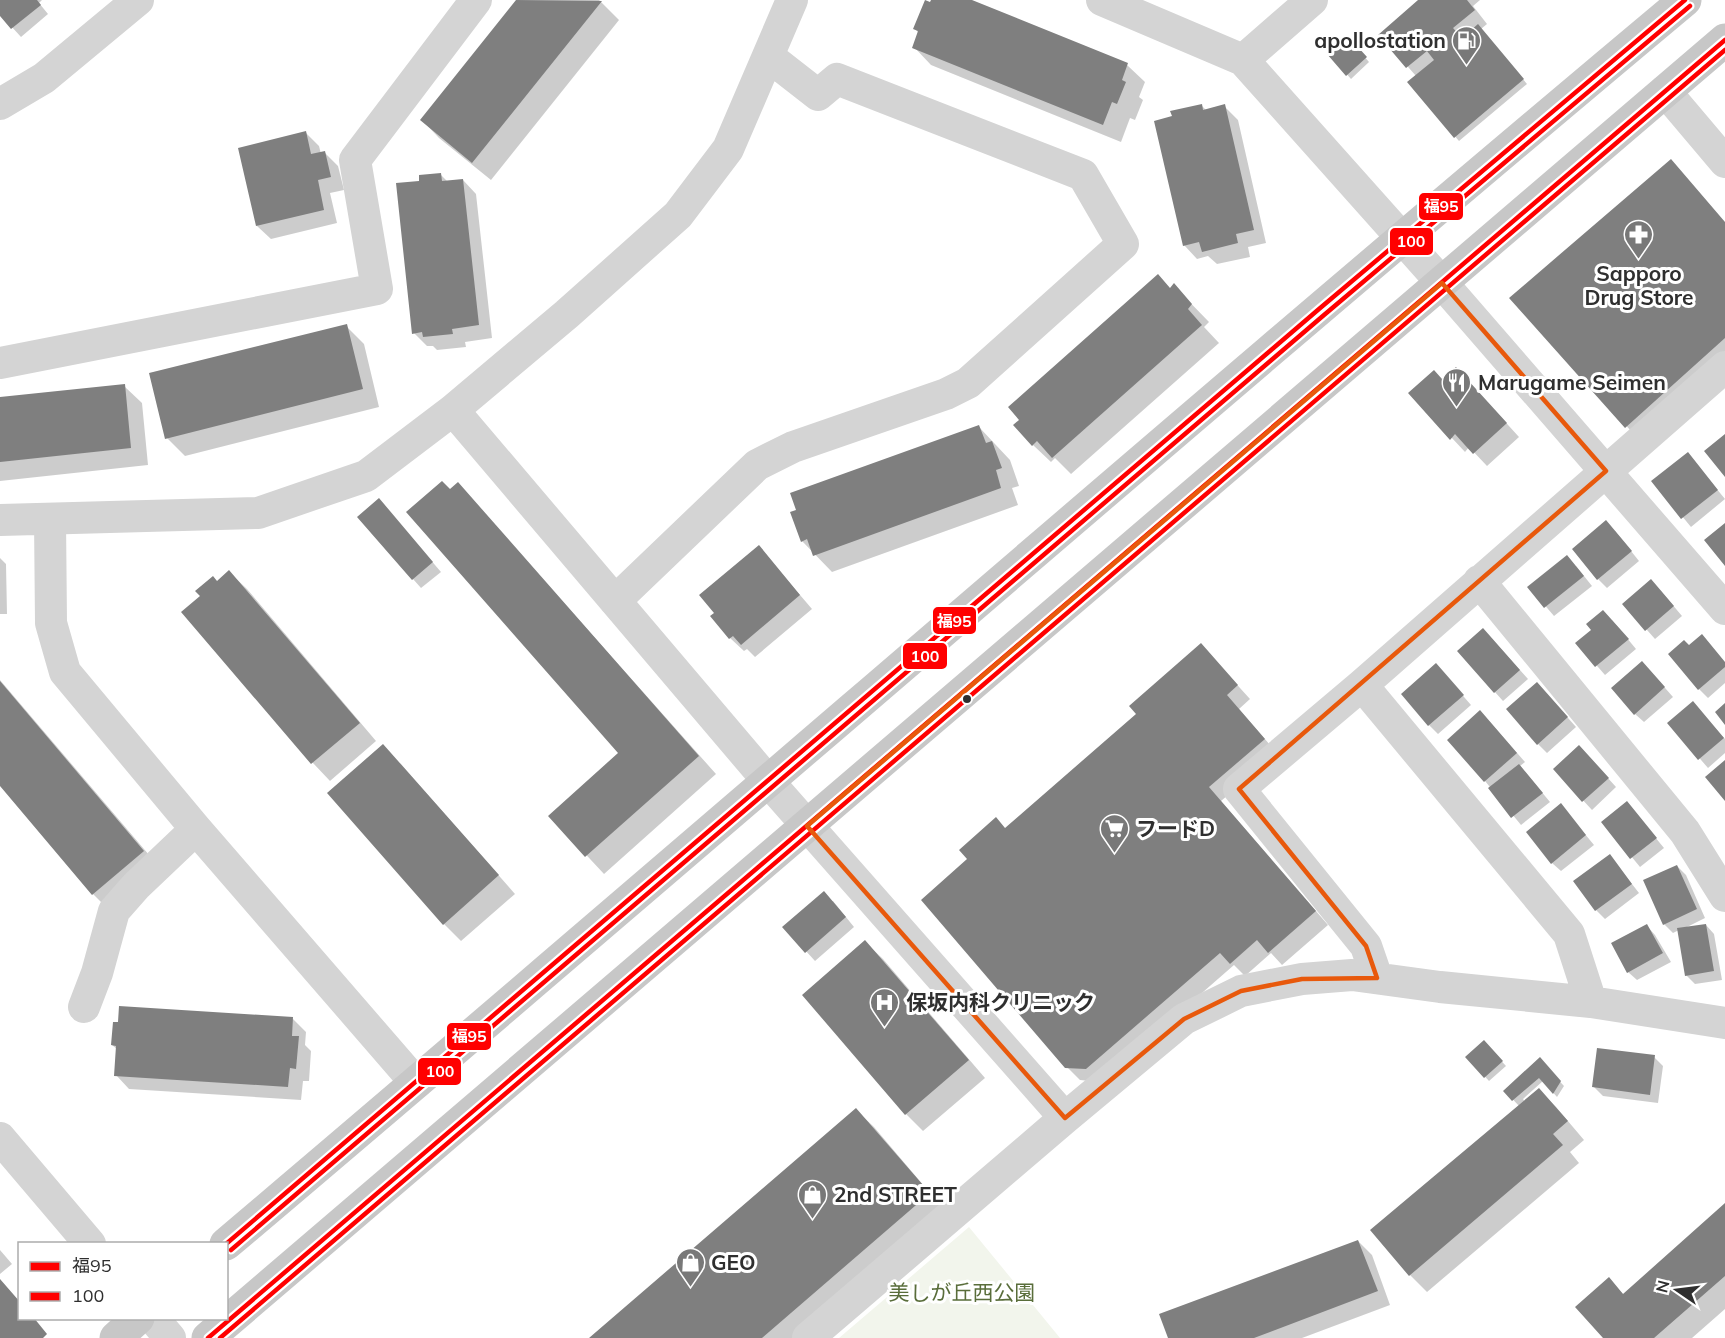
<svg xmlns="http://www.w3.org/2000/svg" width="1725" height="1338" font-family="Mulish,'Noto Sans JP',sans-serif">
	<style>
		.green { fill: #f2f5ec }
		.shadow { fill: #0003 }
		.building { fill: #7f7f7f }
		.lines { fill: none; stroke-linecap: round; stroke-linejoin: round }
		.minor { stroke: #d4d4d4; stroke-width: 32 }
		.major { stroke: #c7c7c7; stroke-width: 33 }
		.bus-1-casing { stroke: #fff; stroke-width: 9 }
		.bus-2-casing { stroke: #fff; stroke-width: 9 }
		.bus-1 { stroke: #f00; stroke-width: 4.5 }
		.bus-2 { stroke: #f00; stroke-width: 4.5 }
		.marked { fill: none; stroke: #e8590c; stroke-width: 4.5; stroke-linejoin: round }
		.bus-dot { fill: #2f2f2f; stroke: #fff; stroke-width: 2 }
		.labels { text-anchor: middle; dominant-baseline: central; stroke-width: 6; stroke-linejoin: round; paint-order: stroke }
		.poi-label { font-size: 21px; font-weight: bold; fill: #2f2f2f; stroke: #fff; text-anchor: start }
		.park-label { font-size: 21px; fill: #596d3a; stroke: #fff }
		.line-badge { stroke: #fff; stroke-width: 2 }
		.badge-label { font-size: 16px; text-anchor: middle; font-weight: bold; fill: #fff }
	</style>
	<rect width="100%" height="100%" fill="#fff"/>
	<!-- green -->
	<path class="green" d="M969 1227 1060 1338H839Z"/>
	<!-- shadow -->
	<path class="shadow" d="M0 0H42L39 3 48 14 21 37 0 14Z
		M518 0H599L619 20 491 180 439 138 422 120Z
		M933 0H968L1127 65 1145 82 1139 97 1143 100 1135 120 1130 118 1121 142 931 65 914 47 919 33 915 29Z
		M1421 0H1480L1473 6 1487 24 1481 29 1527 84 1459 141 1409 83 1416 76 1380 35Z
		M1352 42 1369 62 1351 79 1329 54Z
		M1201 105 1206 110 1224 106 1238 120 1266 243 1248 247 1250 257 1217 264 1208 256 1197 259 1184 245 1173 118Z
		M306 133 319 146 321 154 325 153 338 166 344 190 330 193 337 223 271 239 257 226Z
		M441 175 448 182 463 180 476 194 492 338 465 342 466 347 437 350 433 346H427L414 333 421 182Z
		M1725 222V363L1640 441 1511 298Z
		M1174 286 1209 322 1204 327 1219 343 1071 474 1055 458 1051 462 1033 445Z
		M346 326 364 344 379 407 185 456 167 438Z
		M1443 381 1469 382 1519 437 1487 466 1469 447 1465 452 1410 393Z
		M124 386 142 403 148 465 0 481V399Z
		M979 427 1010 460 1019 486 1012 488 1018 505 832 572 802 541Z
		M1688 454 1725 499 1691 527 1653 481Z
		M458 484 716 774 604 874 550 816 621 753 451 491Z
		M387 509 441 572 421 588 413 579Z
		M1615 531 1639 561 1607 588 1598 579Z
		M759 547 812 609 755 657 747 649 744 651 730 638 716 613Z
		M0 558 6 564 7 614H0Z
		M1576 566 1592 586 1554 616 1530 588Z
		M229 572 247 589 376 741 330 781 313 763 184 612Z
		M1660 590 1682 616 1655 639 1624 604Z
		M1612 620 1636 649 1605 675 1577 643Z
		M1492 639 1528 679 1503 701 1459 652Z
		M1201 645 1250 699 1239 709 1277 753 1221 801 1328 925 1282 965 1271 953 1245 976 1234 965 1100 1082 1080 1080 1067 1067 1006 829 1138 715Z
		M1689 647 1725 663V683L1708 698 1699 689Z
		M1651 672 1673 697 1644 722 1635 714Z
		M1444 674 1471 705 1438 734 1429 725Z
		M0 680 161 869 111 912 93 894 0 784Z
		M1546 693 1576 727 1547 753 1538 744Z
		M1693 703 1725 739V753L1708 768 1669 723Z
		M1489 721 1525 762 1520 766 1550 802 1521 825 1485 781Z
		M1588 756 1616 787 1592 810 1555 770Z
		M400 763 515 894 461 941 444 924Z
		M1627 803 1664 848 1640 867 1603 822Z
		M1561 805 1594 845 1561 871 1552 863Z
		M1610 856 1639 893 1605 919 1596 910Z
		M1677 866 1686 875 1705 918 1685 928 1706 925 1714 934 1722 980 1695 984 1686 975 1679 930 1673 933 1664 924Z
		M833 901 854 927 815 961 784 927Z
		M1647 926 1655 935 1671 962 1637 980 1628 972Z
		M865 942 883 959 985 1078 923 1131 906 1114Z
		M293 1019 306 1032 305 1045 311 1051 309 1081H303L301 1100 129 1089 116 1075 117 1049 112 1045Z
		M1484 1042 1506 1066 1489 1081 1467 1057Z
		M1654 1057 1663 1066 1658 1103 1603 1096 1594 1087Z
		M1543 1063 1564 1086 1557 1097 1543 1081 1523 1099 1525 1102 1539 1090 1556 1107 1584 1140 1570 1152 1579 1163 1427 1292 1410 1275 1519 1106 1505 1091Z
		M856 1110 874 1127 946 1212 799 1338H591Z
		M1725 1205V1309L1692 1338H1605L1608 1279 1624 1295Z
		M1358 1241 1372 1255 1390 1305 1302 1338H1170Z
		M0 1250 12 1264 0 1274Z"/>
	<!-- building -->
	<path class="building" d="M0 0H37L41 5 11 29 0 16Z
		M516 0 602 1 472 163 420 120Z
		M925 0 930 2 931 0H972L1128 63 1122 80 1126 82 1117 104 1112 102 1103 125 912 48 918 31 913 29Z
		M1418 0H1467L1475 10 1453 28 1462 38 1478 24 1524 79 1454 138 1407 82 1434 60 1427 51 1406 68 1378 35Z
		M1348 36 1367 57 1346 76 1327 54Z
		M1202 104 1203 110 1225 104 1254 230 1236 234 1238 243 1202 252 1199 242 1183 246 1154 121 1172 116 1170 111Z
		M306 131 311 154 325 151 331 177 318 180 324 210 256 226 238 148Z
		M1671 159 1725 222V338L1625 428 1509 298Z
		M441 173 442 181 463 179 479 325 452 329 453 334 423 337 422 332 412 334 396 183 419 181V175Z
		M1158 274 1170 288 1174 283 1192 304 1188 309 1202 325 1052 458 1037 441 1032 446 1013 425 1019 420 1008 407Z
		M347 324 363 389 165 439 149 373Z
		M1456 367 1507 423 1473 454 1455 434 1450 440 1408 393 1434 370 1442 379Z
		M125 384 131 448 0 462V397Z
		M979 425 986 443 992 441 1002 468 996 470 1001 488 813 556 807 539 801 542 790 512 796 510 790 493Z
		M1725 434V477L1704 451Z
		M1688 452 1718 490 1681 519 1651 481Z
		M442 481 450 489 458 482 699 756 585 857 548 816 618 753 406 512Z
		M379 498 433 562 412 580 357 517Z
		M1606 520 1632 551 1597 580 1572 549Z
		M1725 523V566L1704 540Z
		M759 545 800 595 741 645 733 636 729 639 710 616 714 613 699 595Z
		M1567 555 1584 576 1544 608 1527 587Z
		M229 570 360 723 311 764 181 612 200 596 195 591 213 576 217 581Z
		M1651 579 1674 606 1645 631 1622 604Z
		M1603 610 1629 639 1595 667 1575 643 1591 630 1586 624Z
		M1483 628 1520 670 1494 693 1457 651Z
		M1702 634 1725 662V667L1698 690 1668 654 1684 640 1689 645Z
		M1201 643 1238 685 1227 695 1265 739 1209 787 1316 911 1268 953 1257 940 1230 964 1220 953 1086 1069 1065 1068 921 900 967 859 959 850 996 817 1005 828 1136 714 1129 706Z
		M1642 661 1665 687 1634 715 1611 688Z
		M1436 663 1464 695 1428 726 1401 694Z
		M0 681 144 851 92 895 0 786Z
		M1537 682 1568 717 1537 745 1506 709Z
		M1693 701 1724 738 1698 760 1667 723Z
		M1725 703V725L1715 712Z
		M1480 710 1517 753 1484 782 1447 740Z
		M383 744 499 875 443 925 327 793Z
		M1579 745 1609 778 1582 802 1553 769Z
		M1725 760V801L1705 777Z
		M1519 764 1543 793 1511 818 1488 788Z
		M1627 801 1657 838 1630 859 1601 822Z
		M1561 803 1586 835 1551 864 1526 832Z
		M1610 854 1632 884 1595 911 1573 881Z
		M1677 865 1697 909 1663 925 1643 880Z
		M824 891 846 917 805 953 782 927Z
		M1647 924 1663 953 1627 973 1611 943Z
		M1706 924 1714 971 1685 976 1677 928Z
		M865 940 969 1060 905 1115 802 995Z
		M119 1006 293 1017 292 1036H299L296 1069 290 1068 288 1087 114 1076 116 1046 111 1045 113 1022H118Z
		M1484 1040 1503 1061 1484 1078 1465 1057Z
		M1597 1048 1655 1055 1650 1095 1592 1087Z
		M1540 1057 1561 1081 1553 1094 1539 1078 1512 1101 1503 1091Z
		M1539 1088 1568 1121 1553 1134 1563 1145 1409 1276 1370 1230Z
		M856 1108 930 1193 762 1338H589Z
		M1725 1203V1276L1654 1338H1603L1575 1307 1609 1277 1623 1294Z
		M1358 1240 1378 1291 1254 1338H1168L1159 1314Z
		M0 1279 20 1302V1318H34L47 1334 43 1338H0Z"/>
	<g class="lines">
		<!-- minor -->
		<path class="minor" d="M1102 0 1243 60 1442 283 1725 609
			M1243 60 1312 0
			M1665 91 1725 162
			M0 104 44 78 138 0
			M0 363 377 289 355 160 476 0
			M453 410 768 781 1065 1118
			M50 519 51 623 65 672 196 829 136 886 114 911 97 973 84 1007
			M0 520 258 513 366 476 453 410 567 314 678 215 728 149 792 0
			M1479 581 1685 832 1725 896
			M615 601 757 465 793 447 946 394 968 383 1123 244 1083 175 837 79 818 95 768 56
			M1362 685 1569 934 1591 1002
			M196 829 416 1083
			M1377 978 1366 946 1239 789 1362 685 1725 367
			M0 1138 90 1244
			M153 1318 170 1338
			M808 1338 1065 1118 1184 1019 1241 991 1302 979 1352 975 1440 987 1591 1002 1725 1023"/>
		<!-- major -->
		<path class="major" d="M226 1244C714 831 1195 410 1685 0
			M116 1338 138 1318
			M208 1338 1725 40"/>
		<defs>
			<path id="bus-1" d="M226 1244 1319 309 1685 0
				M208 1338 1725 40"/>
			<path id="bus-2" d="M231 1250 1324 315 1690 6
				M220 1338 1725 50"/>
		</defs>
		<!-- bus-1 casing -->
		<use href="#bus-1" class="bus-1-casing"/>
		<!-- bus-2 casing -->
		<use href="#bus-2" class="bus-2-casing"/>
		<!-- bus-1 -->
		<use href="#bus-1" class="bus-1"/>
		<!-- bus-2 -->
		<use href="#bus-2" class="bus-2"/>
	</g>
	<!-- marked area -->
	<path class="marked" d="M1442 283 1606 471 1239 789 1366 946 1377 978 1302 979 1241 991 1184 1019 1065 1118 807 826Z"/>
	<!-- icons -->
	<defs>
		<symbol id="fuel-pin" viewBox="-11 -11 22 30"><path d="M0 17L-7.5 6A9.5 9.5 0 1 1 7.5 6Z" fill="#787878" stroke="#fff"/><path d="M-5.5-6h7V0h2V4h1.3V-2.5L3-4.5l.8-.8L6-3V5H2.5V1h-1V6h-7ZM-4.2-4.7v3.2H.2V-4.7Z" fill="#fff"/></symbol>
		<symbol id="pharmacy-pin" viewBox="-11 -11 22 30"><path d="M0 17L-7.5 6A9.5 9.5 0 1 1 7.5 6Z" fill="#787878" stroke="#fff"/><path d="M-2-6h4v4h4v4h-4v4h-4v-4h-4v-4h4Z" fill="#fff"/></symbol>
		<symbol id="restaurant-pin" viewBox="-11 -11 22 30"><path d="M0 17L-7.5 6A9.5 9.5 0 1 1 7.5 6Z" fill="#787878" stroke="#fff"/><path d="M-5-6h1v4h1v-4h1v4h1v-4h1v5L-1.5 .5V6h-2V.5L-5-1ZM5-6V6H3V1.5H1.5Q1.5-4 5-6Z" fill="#fff"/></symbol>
		<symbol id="supermarket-pin" viewBox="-11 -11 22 30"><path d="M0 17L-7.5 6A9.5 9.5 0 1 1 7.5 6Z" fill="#787878" stroke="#fff"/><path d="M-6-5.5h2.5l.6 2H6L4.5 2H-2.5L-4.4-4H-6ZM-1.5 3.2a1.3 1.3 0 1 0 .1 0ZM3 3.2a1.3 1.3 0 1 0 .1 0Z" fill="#fff"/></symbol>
		<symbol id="hospital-pin" viewBox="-11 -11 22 30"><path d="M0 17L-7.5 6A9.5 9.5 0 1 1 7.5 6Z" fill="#787878" stroke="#fff"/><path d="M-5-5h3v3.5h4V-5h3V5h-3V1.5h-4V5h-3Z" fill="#fff"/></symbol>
		<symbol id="shop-pin" viewBox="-11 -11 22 30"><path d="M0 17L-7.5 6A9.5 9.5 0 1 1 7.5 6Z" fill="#787878" stroke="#fff"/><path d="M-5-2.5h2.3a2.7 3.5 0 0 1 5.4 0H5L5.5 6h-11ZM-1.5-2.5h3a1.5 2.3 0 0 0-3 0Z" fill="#fff"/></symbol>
	</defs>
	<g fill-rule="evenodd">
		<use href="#fuel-pin" x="1450" y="24" width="33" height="45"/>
		<use href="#pharmacy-pin" x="1622" y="218" width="33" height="45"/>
		<use href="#restaurant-pin" x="1440" y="366" width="33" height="45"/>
		<use href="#supermarket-pin" x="1098" y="812" width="33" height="45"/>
		<use href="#hospital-pin" x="868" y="986" width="33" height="45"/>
		<use href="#shop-pin" x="796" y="1178" width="33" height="45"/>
		<use href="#shop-pin" x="674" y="1246" width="33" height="45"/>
	</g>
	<!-- markers -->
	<circle class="bus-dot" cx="967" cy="699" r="5"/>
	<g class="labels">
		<!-- poi labels -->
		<g class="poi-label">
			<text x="1446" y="40" text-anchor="end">apollostation</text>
			<text x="1639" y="273" text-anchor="middle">Sapporo<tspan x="1639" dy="24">Drug Store</tspan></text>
			<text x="1478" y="382">Marugame Seimen</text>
			<text x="1136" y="828">フードD</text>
			<text x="906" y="1002">保坂内科クリニック</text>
			<text x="834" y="1194">2nd STREET</text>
			<text x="711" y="1262">GEO</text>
		</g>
		<!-- park labels -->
		<g class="park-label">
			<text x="962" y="1292">美しが丘西公園</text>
		</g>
	</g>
	<g class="line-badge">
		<rect x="1418" y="192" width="46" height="29" rx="6" fill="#f00"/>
		<rect x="1389" y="227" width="45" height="29" rx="6" fill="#f00"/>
		<rect x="932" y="606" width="45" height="29" rx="6" fill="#f00"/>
		<rect x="902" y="642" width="46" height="28" rx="6" fill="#f00"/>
		<rect x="446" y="1022" width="46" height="29" rx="6" fill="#f00"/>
		<rect x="417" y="1057" width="45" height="29" rx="6" fill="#f00"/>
	</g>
	<g class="badge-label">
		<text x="1441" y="212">福95</text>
		<text x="1411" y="247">100</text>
		<text x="954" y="627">福95</text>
		<text x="925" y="662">100</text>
		<text x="469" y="1042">福95</text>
		<text x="440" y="1077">100</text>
	</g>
	<!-- legend -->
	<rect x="18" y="1242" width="210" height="78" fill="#ffffff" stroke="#acacac" stroke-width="1.5"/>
	<rect x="30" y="1262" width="30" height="9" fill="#ff0000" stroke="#acacac" stroke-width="1.5"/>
	<text x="72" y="1272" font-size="18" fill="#2f2f2f">福95</text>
	<rect x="30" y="1292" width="30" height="9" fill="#ff0000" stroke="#acacac" stroke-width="1.5"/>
	<text x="72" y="1302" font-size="18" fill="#2f2f2f">100</text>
	<!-- north arrow -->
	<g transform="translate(1677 1290) rotate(284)" stroke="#ffffff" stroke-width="4.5" paint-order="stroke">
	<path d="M0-4.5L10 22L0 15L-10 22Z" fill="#2f2f2f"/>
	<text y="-9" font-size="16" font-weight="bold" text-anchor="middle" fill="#2f2f2f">N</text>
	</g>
</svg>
